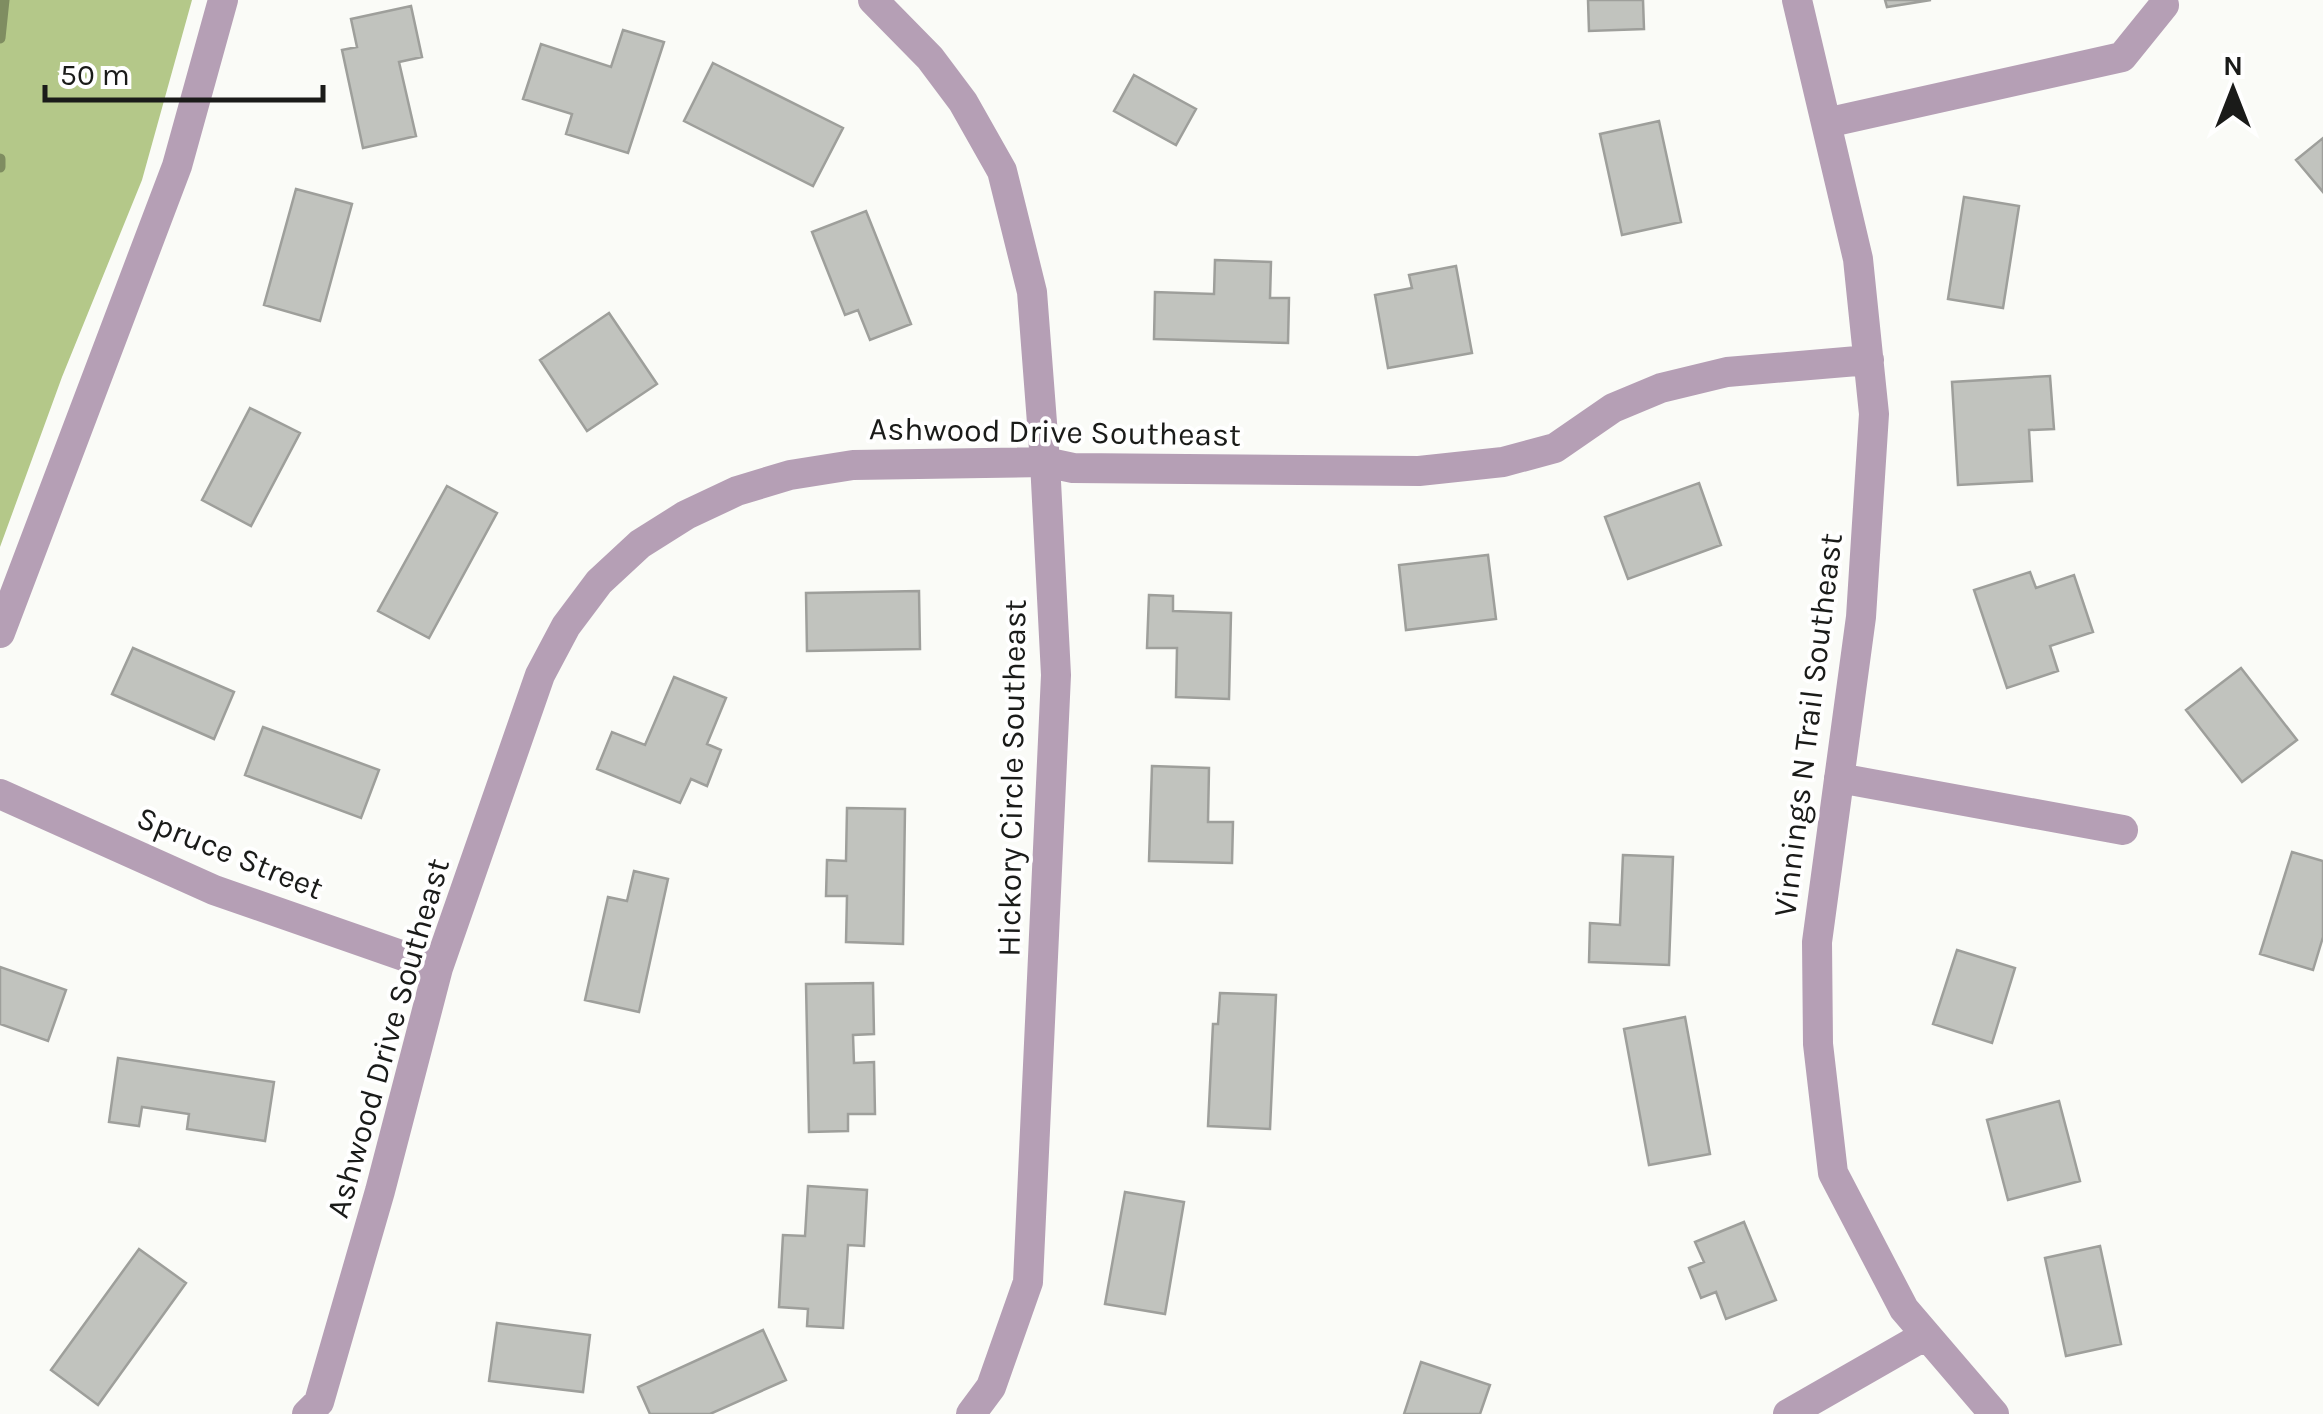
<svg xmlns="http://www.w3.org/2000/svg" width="2323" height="1414" font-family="Karla,sans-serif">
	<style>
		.forest { fill: #b4c889 }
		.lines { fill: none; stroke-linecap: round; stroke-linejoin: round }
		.stream { stroke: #7f8d61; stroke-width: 11 }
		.building { fill: #c1c3be; stroke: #9e9f9b; stroke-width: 2.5 }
		.street { stroke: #b59fb5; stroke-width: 30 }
		.labels { text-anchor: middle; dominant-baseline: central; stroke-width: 8; stroke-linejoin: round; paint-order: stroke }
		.street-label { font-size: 32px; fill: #1a1b19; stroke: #fff }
	</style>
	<rect width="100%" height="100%" fill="#fafbf7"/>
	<!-- forest -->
	<path class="forest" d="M0 0H192L142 180 62 377 0 547Z"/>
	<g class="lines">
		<!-- stream -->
		<path class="stream" d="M0 38 4 0
			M0 159V167"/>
	</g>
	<!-- building -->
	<path class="building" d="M1588 0H1643L1644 29 1589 31Z
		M1885 0H1931L1887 7Z
		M411 6 422 57 399 62 416 136 363 148 342 50 357 47 351 19Z
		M623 30 664 42 628 153 566 134 572 114 523 99 541 44 611 67Z
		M713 63 843 128 813 186 684 121Z
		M1134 75 1196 109 1176 145 1114 111Z
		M1659 121 1681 222 1622 235 1600 134Z
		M2323 138V192L2296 160Z
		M296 189 352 204 320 321 264 305Z
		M1964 197 2019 206 2003 308 1948 299Z
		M866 211 911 324 870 340 858 310 845 315 812 232Z
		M1215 260 1271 262 1270 298H1289L1288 343 1154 339 1155 292 1214 294Z
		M1456 266 1472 353 1388 368 1375 295 1412 288 1409 275Z
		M609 313 657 384 587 431 540 360Z
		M2050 376 2054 429 2029 430 2032 481 1958 485 1952 382Z
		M250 408 300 433 251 526 202 500Z
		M1699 483 1721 545 1628 579 1605 517Z
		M447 486 497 513 429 638 378 611Z
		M1488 555 1496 619 1406 630 1399 565Z
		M2030 572 2036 588 2074 575 2093 632 2050 646 2058 671 2007 688 1974 590Z
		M919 591 920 649 807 651 806 593Z
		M1149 595 1173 596V611L1231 613 1229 699 1176 697 1177 648H1147Z
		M133 648 234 692 214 739 112 694Z
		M2241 668 2297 740 2242 782 2186 710Z
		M674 677 726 698 707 744 721 750 707 786 691 779 680 803 597 769 612 732 645 745Z
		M263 727 379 770 361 818 245 775Z
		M1152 766 1209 768 1208 822H1233L1232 863 1149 861Z
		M847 808 905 809 903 944 846 942 847 896H826L827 860 846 861Z
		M2292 852 2323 861V937L2313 970 2260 954Z
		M1623 855 1673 857 1669 965 1589 962 1590 923 1620 925Z
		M634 871 668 879 639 1012 585 1000 608 897 627 901Z
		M1957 950 2015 968 1992 1043 1933 1024Z
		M0 967 66 990 48 1041 0 1024Z
		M873 983 874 1034 853 1035 854 1063 874 1062 875 1114H848V1131L809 1132 806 984Z
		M1220 993 1276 995 1270 1129 1208 1126 1213 1024H1218Z
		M1685 1017 1710 1154 1649 1165 1624 1029Z
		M118 1058 274 1082 265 1141 187 1129 189 1114 142 1107 139 1126 109 1122Z
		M2059 1101 2080 1181 2008 1200 1987 1120Z
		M808 1186 867 1190 864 1246 848 1245 843 1328 807 1326 808 1309 779 1307 783 1235 805 1236Z
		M1125 1192 1184 1202 1165 1314 1105 1304Z
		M1744 1222 1776 1300 1726 1319 1716 1292 1701 1298 1689 1268 1704 1262 1695 1242Z
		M2100 1246 2121 1344 2066 1356 2045 1258Z
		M139 1249 186 1283 98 1405 51 1370Z
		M497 1323 590 1335 583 1392 489 1381Z
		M763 1330 786 1380 710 1414H650L638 1387Z
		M1421 1362 1490 1385 1480 1414H1404Z"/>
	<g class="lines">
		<!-- street -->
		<path class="street" d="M873 0 930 58 963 102 1002 171 1032 292 1045 462 1056 675 1028 1282 991 1387 971 1414
			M1797 0 1858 259 1874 414 1861 617 1817 942 1818 1044 1833 1173 1904 1309 1994 1414
			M1826 123 2122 57 2164 5
			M0 633 177 166 223 0
			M1839 778 2123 830
			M0 794 214 890 438 968
			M307 1414 319 1402 380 1191 438 968 540 675 566 626 599 582 640 544 686 515 737 491 790 475 853 465 1045 462 1073 468 1419 471 1503 462 1555 448 1613 408 1661 388 1727 372 1869 360
			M1788 1414 1926 1335"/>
	</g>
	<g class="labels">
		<!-- street labels -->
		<g class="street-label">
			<text transform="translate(1055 432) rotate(1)">Ashwood Drive Southeast</text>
			<text transform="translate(1808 725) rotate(-83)">Vinnings N Trail Southeast</text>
			<text transform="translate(1012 778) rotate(-89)">Hickory Circle Southeast</text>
			<text transform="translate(230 853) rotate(22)">Spruce Street</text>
			<text transform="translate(388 1038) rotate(-74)">Ashwood Drive Southeast</text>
		</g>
	</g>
	<!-- north arrow -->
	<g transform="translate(2233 90)" stroke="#ffffff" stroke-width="8" paint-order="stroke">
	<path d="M0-8L18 38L0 25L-18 38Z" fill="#1a1b19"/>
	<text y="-15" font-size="28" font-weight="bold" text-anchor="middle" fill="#1a1b19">N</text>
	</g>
	<!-- scale -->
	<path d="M45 85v15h278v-15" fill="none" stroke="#1a1b19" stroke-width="5"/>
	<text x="60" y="85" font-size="30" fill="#1a1b19" stroke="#ffffff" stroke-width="8" paint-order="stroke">50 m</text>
</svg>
